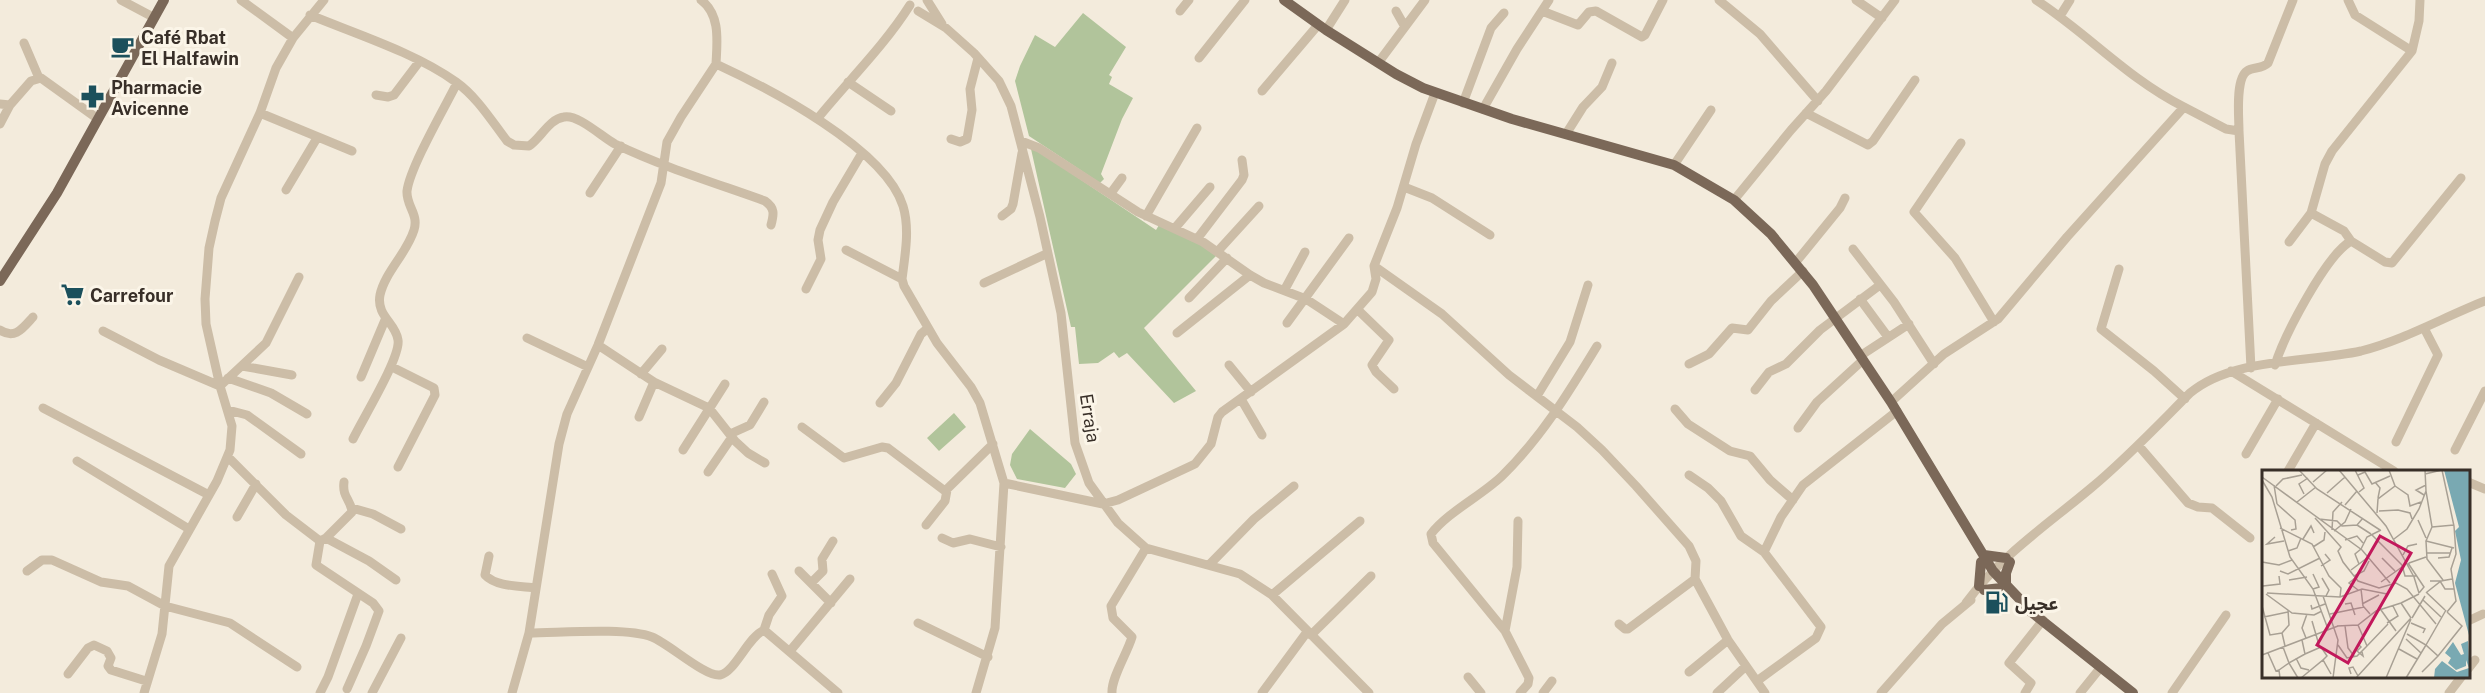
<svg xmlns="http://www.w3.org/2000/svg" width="2485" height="693" font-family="'Public Sans','Noto Sans Arabic',sans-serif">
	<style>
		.green { fill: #b1c49b }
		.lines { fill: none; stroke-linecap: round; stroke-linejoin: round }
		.minor { stroke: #ccbda7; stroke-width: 9 }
		.major { stroke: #7b6858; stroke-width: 10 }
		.labels { text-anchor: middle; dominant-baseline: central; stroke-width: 6; stroke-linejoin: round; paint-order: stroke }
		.poi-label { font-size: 18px; font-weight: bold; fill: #382f28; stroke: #fbf5e8; text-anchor: start }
		.street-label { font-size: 18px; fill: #382f28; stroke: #fbf5e8 }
		.inset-road { fill: none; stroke: #a8a094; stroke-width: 1.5 }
		.view { fill: #c2185b; fill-opacity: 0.15; stroke: #c2185b; stroke-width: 3 }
		.inset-edge { fill: none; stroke: #382f28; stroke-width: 3 }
	</style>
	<rect width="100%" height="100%" fill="#f3ebdc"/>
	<!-- green -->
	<path class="green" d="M1083 13 1126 47 1109 75 1112 77 1109 84 1133 98 1122 119 1101 174 1104 179 1100 183 1029 136 1015 81 1020 66 1035 35 1055 47Z
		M1031 149H1035L1156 230 1159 225 1207 248 1216 256 1144 328 1196 391 1174 403 1127 353 1119 358 1114 352 1098 363 1079 364 1075 327H1071Z
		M954 413 966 427 939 451 927 438Z
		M1030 429 1071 464 1076 474 1065 488 1017 479 1010 465 1012 454Z"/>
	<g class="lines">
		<!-- minor -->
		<path class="minor" d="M121 0 153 17
			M241 0 293 38 324 0
			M701 0C721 15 717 42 716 64 768 88 885 148 903 206 910 229 905 255 902 279L904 286 937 343 971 387 980 403 1004 483 995 628 976 693
			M927 0 942 24
			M1719 0 1760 34 1818 101
			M1856 0 1882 18
			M2036 0C2087 33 2128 79 2184 107
			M918 11 946 28 974 53 999 81 1011 106 1040 217 1061 313 1075 443 1089 483 1118 523 1146 548 1240 574 1272 595 1369 693
			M1180 11 1189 0
			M1396 11 1405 27
			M1542 11 1578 25 1589 12 1596 11 1642 37 1645 35 1663 0
			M310 15C356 34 416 53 456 82 477 97 491 120 507 141L514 145 529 146C541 138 549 119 564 117 578 114 602 137 615 144 663 167 715 183 765 201 775 208 774 214 771 225
			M2060 16 2070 0
			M1326 30 1345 0
			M24 43 39 78
			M2412 51 2419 21 2420 0
			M1199 58 1245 0
			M1378 63 1425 0
			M848 82 891 111
			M1262 91 1318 25
			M376 95 388 97 394 95 419 62
			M1463 103 1491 28 1504 13
			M0 104 10 105 31 81 41 78 98 119
			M1483 109 1517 49 1549 0
			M260 113 352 151
			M1806 113 1868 145 1873 141 1915 80
			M818 118C849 80 884 46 910 5
			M0 124 10 105
			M2239 131 2251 368
			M1566 134 1583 107 1602 87 1612 63
			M951 139 960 142 967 139 972 110 970 89 978 58
			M1021 141 1039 148 1138 212 1203 242 1250 275 1264 283 1306 299 1344 324
			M1961 143 1914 212 1955 258 1994 322
			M1674 165 1711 110
			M1404 187 1432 198 1490 235
			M286 190 317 138
			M590 193 621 146
			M1111 193 1122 178
			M1734 200 1791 130 1826 91 1895 0
			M1002 216 1011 209 1013 204 1022 153
			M1146 216 1197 128
			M1175 228 1210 187
			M1197 239 1242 180 1244 175 1242 160
			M2351 241 2385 262 2392 263 2461 178
			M2289 242 2311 213
			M1853 249 1894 302 1934 364
			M846 250 902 279
			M1218 251 1259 206
			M1796 262 1840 208 1845 198
			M1374 266 1442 314 1509 375 1577 427 1602 450 1636 486 1689 546 1696 561 1695 579 1702 592 1728 640 1765 693
			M2119 269 2101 329 2154 371 2185 399
			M984 283 1046 254
			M806 289 821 259 818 240 820 230 833 202 862 153
			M1285 289 1305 252
			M1189 298 1227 258
			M1860 299 1888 337
			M1358 310 1389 340 1372 365 1376 372 1394 389
			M1287 323 1349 238
			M0 330C15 340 23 328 33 317
			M103 331 159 360 220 386 266 343 299 277
			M1177 333 1250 275
			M527 338 588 367
			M598 345 654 382 709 408 735 441 748 453 765 463
			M1860 356 1909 324
			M1689 364 1709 354 1732 328 1748 330 1771 301 1803 271
			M1229 365 1251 392
			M2275 365C2284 336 2326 255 2351 241L2344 231 2311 213 2325 164 2332 151 2412 51 2355 15 2348 0
			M242 366 292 375
			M392 367 434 388 435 395 398 467
			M2231 371 2394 471
			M641 374 662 349
			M361 377 385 320
			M228 378 271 393 307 414
			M1755 390 1769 372 1786 364 1820 330 1880 285
			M1537 396 1570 342 1588 285
			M1241 399 1262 435
			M1891 402 1944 354 1998 319 2067 237 2184 107 2226 129 2239 131C2239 118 2235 79 2247 71 2253 67 2262 69 2268 63L2293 0
			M880 403 896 383 921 334 928 328
			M43 408 209 495
			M1675 409 1688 424 1730 451 1750 456 1770 480 1793 500
			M228 410 247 415 301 454
			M639 417 654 382
			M802 427 844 458 882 447 888 448 945 491 993 444
			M1798 428 1817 402 1863 360
			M730 434 750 425 764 402
			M353 439C362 420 401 357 398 340 396 323 376 316 380 295 385 272 407 253 414 230 419 214 406 206 407 191 410 167 445 107 457 83
			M2396 442 2438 355 2424 328
			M2138 445 2188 503 2198 507 2212 508 2250 538
			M683 450 725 384
			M2455 450 2485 391
			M2246 454 2278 399
			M229 458 286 515 320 541 326 538 352 512C351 499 342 498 344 482
			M77 461 189 529
			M2288 471 2316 423
			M708 472 732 437
			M1689 475 1708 488 1721 501 1741 536 1764 552
			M2468 482 2485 489
			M1004 483 1103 504 1118 500 1195 464 1211 444 1218 417 1222 412 1344 324 1372 292 1376 279 1374 266 1397 208 1416 144 1435 93
			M352 508 373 514 401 529
			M237 517 256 484
			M1518 521 1517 567 1505 631 1529 678 1528 684 1520 693
			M926 525 945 501 947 490
			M326 538 369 561 396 580
			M942 538 953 543 970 539 1001 547
			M320 541 316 565 373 603 379 611 366 646 347 689
			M489 556 485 575C496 587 521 586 536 588
			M1209 565 1254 519 1294 486
			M27 571 42 560H52L101 582 128 586 165 606 230 623 297 667
			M799 571 831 603
			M811 583 823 571 822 559 833 541
			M1272 595 1360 521
			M1966 603C2000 556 2047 525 2091 488 2126 459 2158 425 2190 393 2233 357 2308 363 2361 351 2404 340 2444 317 2485 301
			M2468 621 2483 614
			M918 623 988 657
			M1619 624 1625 629H1628L1695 579
			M764 630 769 615 782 596 772 574
			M1505 631 1433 543 1431 534C1448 512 1481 496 1502 476 1541 438 1569 392 1597 346
			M529 633C559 633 626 627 652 637 668 643 705 677 720 675 735 672 748 637 764 630L838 693
			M1311 635 1371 576
			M790 651 850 579
			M2468 669 2475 660
			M1689 672 1728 640
			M68 674 88 648 94 645 107 651 111 658 108 666 111 670 146 681
			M1468 677 1481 693
			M1757 681 1816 638 1821 627 1764 552 1781 517 1803 485 1897 411
			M144 693 162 634 169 566 217 481 230 450 232 426 220 386 206 324 205 299 209 248 215 221 221 198 260 113 276 68 293 38
			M320 693 328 677 358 594
			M372 693 401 638
			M512 693 529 633 559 444 567 414 598 345 661 183 667 142 681 117 716 64
			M1112 693C1111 678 1127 654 1132 637L1113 618 1111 606 1146 548
			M1262 693 1307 632
			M1543 693 1552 681
			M1717 693 1746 666
			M1881 693 1942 624 1971 600
			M2025 693 2031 683 2009 663 2043 620
			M2080 693 2101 667
			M2172 693 2226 615
			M2449 693 2462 676"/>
		<!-- major -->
		<path class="major" d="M1284 0 1326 30 1396 74 1423 88 1512 119 1674 165 1734 200 1771 234 1813 285 1891 402 1993 571 2030 610
			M0 281 57 193 164 0
			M1984 555 2006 558
			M1979 586 1981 562
			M2006 587V573L2010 562
			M1984 590 2001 588
			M2025 607 2133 693"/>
	</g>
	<!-- icons -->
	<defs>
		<symbol id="cafe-bare" viewBox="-9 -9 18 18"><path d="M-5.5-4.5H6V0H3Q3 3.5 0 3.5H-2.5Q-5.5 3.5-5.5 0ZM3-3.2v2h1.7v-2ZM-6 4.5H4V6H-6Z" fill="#1b505c" stroke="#fbf5e8" stroke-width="2.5" paint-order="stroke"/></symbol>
		<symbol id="pharmacy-bare" viewBox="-9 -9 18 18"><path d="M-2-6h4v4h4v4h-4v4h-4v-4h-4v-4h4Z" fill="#1b505c" stroke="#fbf5e8" stroke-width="2.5" paint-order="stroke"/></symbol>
		<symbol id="supermarket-bare" viewBox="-9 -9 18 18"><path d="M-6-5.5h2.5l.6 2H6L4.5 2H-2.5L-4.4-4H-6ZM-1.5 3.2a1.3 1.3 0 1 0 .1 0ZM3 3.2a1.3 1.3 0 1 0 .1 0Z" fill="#1b505c" stroke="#fbf5e8" stroke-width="2.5" paint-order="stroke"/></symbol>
		<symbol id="fuel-bare" viewBox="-9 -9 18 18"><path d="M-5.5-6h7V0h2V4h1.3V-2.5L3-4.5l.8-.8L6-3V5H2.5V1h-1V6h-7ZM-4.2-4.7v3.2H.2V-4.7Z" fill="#1b505c" stroke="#fbf5e8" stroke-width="2.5" paint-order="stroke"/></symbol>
	</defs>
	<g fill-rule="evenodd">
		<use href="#cafe-bare" x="106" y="30" width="33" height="33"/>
		<use href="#pharmacy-bare" x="76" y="80" width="33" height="33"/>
		<use href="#supermarket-bare" x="56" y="278" width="33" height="33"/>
		<use href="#fuel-bare" x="1980" y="586" width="33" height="33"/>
	</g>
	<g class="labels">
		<!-- poi labels -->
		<g class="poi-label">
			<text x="141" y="37">Café Rbat<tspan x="141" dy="21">El Halfawin</tspan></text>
			<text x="111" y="87">Pharmacie<tspan x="111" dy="21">Avicenne</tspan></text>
			<text x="90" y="295">Carrefour</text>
			<text x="2015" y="603">عجيل</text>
		</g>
		<!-- street labels -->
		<g class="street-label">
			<text transform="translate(1090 418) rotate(81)">Erraja</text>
		</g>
	</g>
	<!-- overview -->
	<g transform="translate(2262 470)">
		<rect width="208" height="208" fill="#f3ebdc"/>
		<path d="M182 0H208V169L193 113 199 90 193 61 197 57ZM206 171 208 208H172L173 199 180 191 195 202 207 198 204 190V196L194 200 186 193 189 188 183 183 191 172 199 185 202 184 199 174Z" fill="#79a9b2"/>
		<path class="inset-road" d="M37 0 55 19 118 60M77 0 124 56 152 107 157 123M93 0 102 18 97 22M163 4 180 0 192 56 194 84 189 99 194 131 185 142M96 5 103 2 110 14 128 6M0 7 100 80 128 113M0 10 10 27 28 87 51 119 66 159M51 12 65 0M113 12 118 18 116 28M12 15 15 34M14 16 21 9 40 5M133 16 146 25 148 36 159 32M164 21 170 57 164 71 192 78M65 23 83 7M42 24 37 14 46 8M162 25 154 20 164 15M35 32 54 17M15 34 33 50 34 59 29 60M83 35 95 21M117 41 136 40 148 43 150 49M115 43 116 29 133 16 127 0M53 48 79 77 76 81 81 92 96 111 117 118 134 113 145 119 174 154M101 48 95 55 109 64M57 49 75 51 80 56 95 55M156 50 164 68M170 57 192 55M18 58 50 74 67 106 79 118 78 127M70 60 71 42 80 32M72 61 83 52 89 39M110 65 140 95M13 67 5 74 22 71M41 69 49 56 52 63M132 69 145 59 157 39 164 21 163 0M83 70 95 66 101 73M164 71 165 89 181 110M51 77 62 70 63 62M99 79 105 67 119 60M26 81 35 78 39 68M164 83H188M141 85 146 76 155 74M120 88 133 101M176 88 187 87 190 78M0 92 17 95 30 90M146 93 162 117 157 123M147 93 164 87M97 94 93 84 99 79M140 95 143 106H154M59 96 68 90 63 84M89 100 105 88M18 101 26 104 58 88M92 106 102 101 107 91M60 108 67 120 64 126M93 108 87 113 96 120M27 110 45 107M168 111H178L183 119H192M119 112 140 97M1 116 18 114 17 106M51 119 57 117 51 104M99 119 101 136 108 144M164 122 183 140M165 122 179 111 190 109M5 123 78 127 100 119 125 124M4 124 30 143 52 145 60 141M61 126 76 170 71 208M161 130 179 147M139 133 149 148M139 133 157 124M83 134 89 133 93 145M100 134 117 125M49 135 50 139 63 134M0 136 8 165 20 163M119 140 134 161M68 144 102 137M2 147 26 142M150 148 163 126M50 151 57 175M125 153 136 146 131 136M149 153 163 159 161 163M96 155 105 176 126 154M75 156 96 155 114 141 139 133M83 156 86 178 92 186M44 168 40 158 45 144M144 169 159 183M96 174 99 177 95 181 101 186 100 182M76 175 85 188 95 186 105 176M23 176 20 163 27 155 26 140M21 177 27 193 43 184 40 170M137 179 155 189M6 183 14 201 17 200M43 184 59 177 65 186 61 190M0 185 76 156M176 186 200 156 185 142M34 188 39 198 47 200M160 202 176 186 164 175 184 140M89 204 87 198 91 197 96 206M18 208 17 200 27 193 36 208M39 208 61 190 69 204M94 208 149 148M124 208 149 149M144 208 164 175 145 164"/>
		<path class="view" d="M118 66 149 83 86 193 55 175Z"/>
		<rect width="208" height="208" class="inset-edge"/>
	</g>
</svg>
